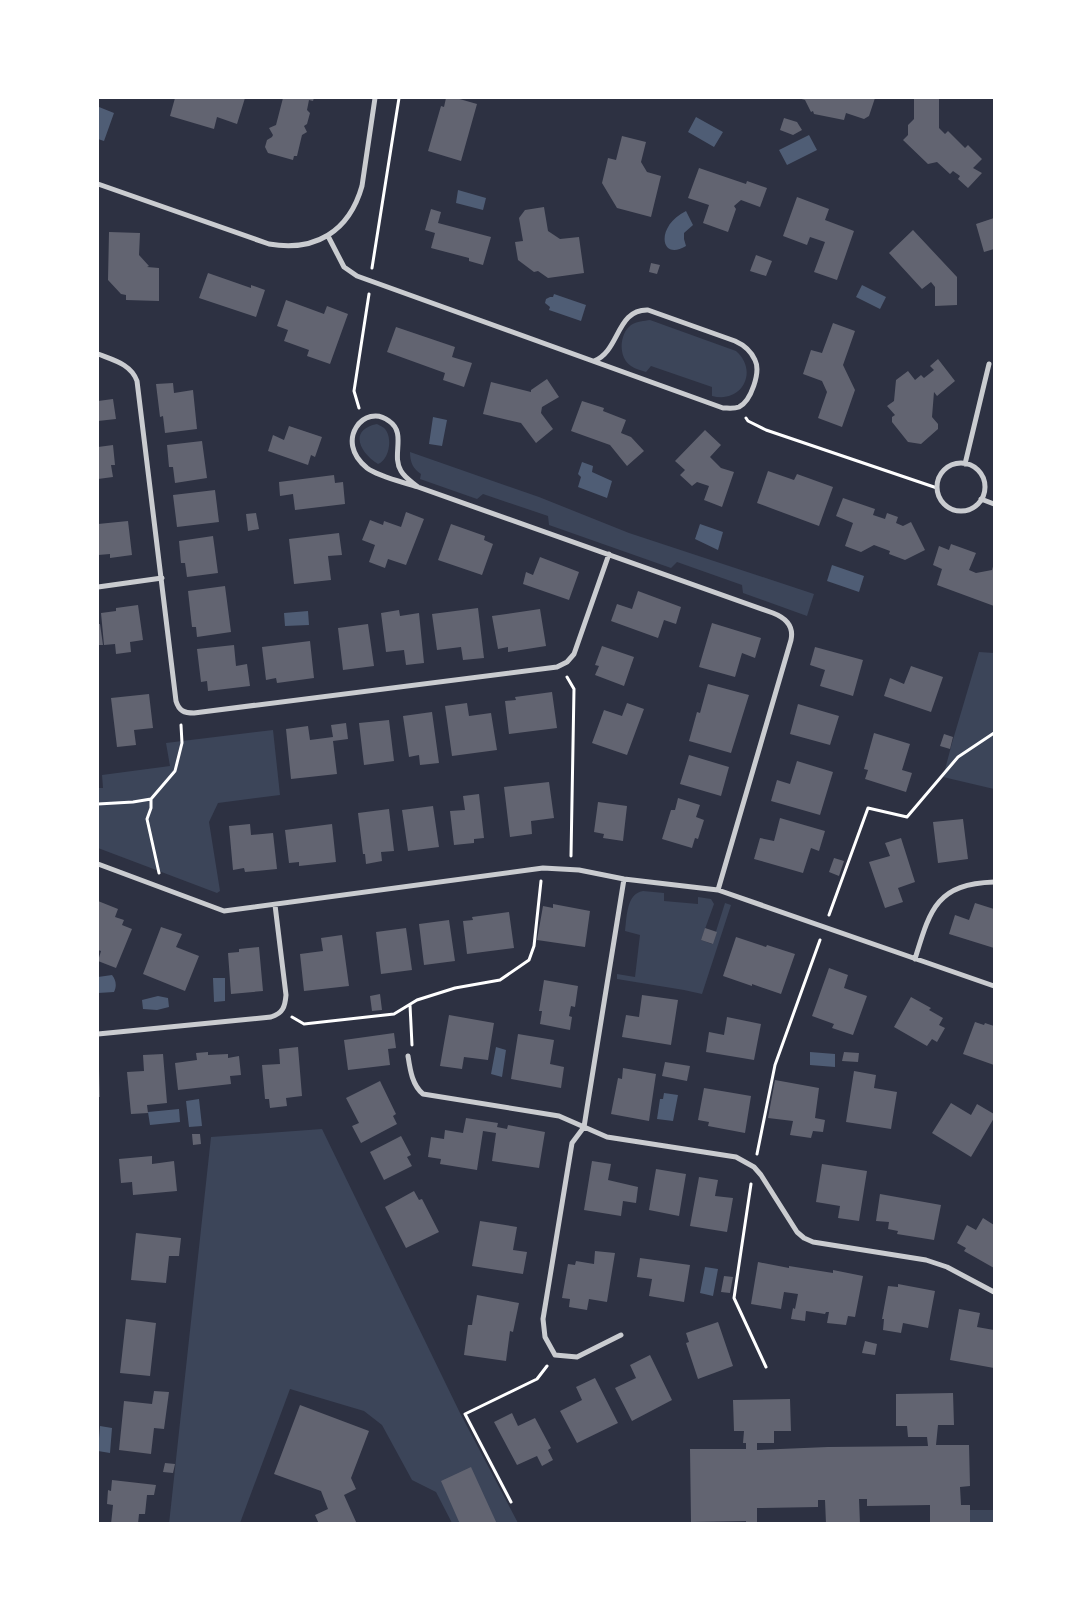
<svg xmlns="http://www.w3.org/2000/svg" width="1092" height="1621" font-family="'Varela Round',sans-serif">
	<style>
		.green { fill: #3c4559 }
		.water { fill: #4f5d75 }
		.building { fill: #626471 }
		.lines { fill: none; stroke-linecap: round; stroke-linejoin: round }
		.path { stroke: #fff; stroke-width: 3 }
		.minor { stroke: #caccd0; stroke-width: 5 }
	</style>
	<rect width="100%" height="100%" fill="#2d3142"/>
	<!-- green -->
	<path class="green" d="M650 320 736 351C759 371 742 404 712 396V387L651 366 646 372C641 370 635 369 631 366 618 358 619 334 631 325 637 321 644 321 650 320Z
		M377 424C377 424 383 427 384 428 393 436 390 459 378 464 360 453 348 430 377 424Z
		M410 452 539 497 629 533 814 594 807 616 743 593 742 585 677 562 671 568 549 525 548 516 483 494 477 499 420 479 421 474C413 469 410 462 410 452Z
		M979 652 994 653V789L943 777 952 743Z
		M273 730 280 795 218 803 209 822 220 891 217 893 98 848V788H103L102 775 170 766 166 743Z
		M643 891 664 893V901L698 904V897L711 899 714 904 701 940 712 944 725 903 731 905 702 994 684 990 617 979V974L635 977 640 935 625 931C627 917 626 894 643 891Z
		M322 1129 460 1413 518 1523H452L436 1492 412 1480 382 1425 364 1411 290 1389 240 1523 169 1524 211 1137Z
		M970 1510H994L993 1523H970Z"/>
	<!-- water -->
	<path class="water" d="M99 107 114 113 104 141 98 139V112Z
		M696 117 723 132 714 147 688 132Z
		M809 135 817 150 787 165 779 150Z
		M458 190 486 198 483 210 456 203Z
		M686 211 693 225 684 233V239L686 246C660 262 655 226 686 211Z
		M862 285 886 297 880 309 856 297Z
		M554 294 586 305 581 321 549 310 550 307 545 303 546 299 550 297H553Z
		M433 417 447 420 442 446 429 444Z
		M582 462 593 466 592 472 612 481 607 498 578 487 581 477 578 474Z
		M700 524 723 532 718 550 695 539Z
		M832 565 864 576 859 592 827 581Z
		M308 611 309 625 285 626 284 613Z
		M112 975C116 980 117 986 114 992L98 993V977Z
		M213 978H225V1001L214 1002Z
		M158 996 168 998 169 1007 157 1010 143 1009 142 1000Z
		M496 1047 506 1050 502 1077 491 1074Z
		M810 1052 835 1054V1067L810 1065Z
		M664 1093 678 1095 673 1121 657 1119 660 1099H663Z
		M199 1099 202 1126 189 1127 186 1101Z
		M179 1109 180 1122 150 1125 148 1112Z
		M705 1267 718 1269 713 1296 700 1293Z
		M100 1426 112 1428 110 1453 98 1451Z"/>
	<!-- building -->
	<path class="building" d="M175 98H245L237 124 217 117 214 129 170 116Z
		M283 98H314L313 101 309 100 307 110 310 113 307 124 304 126 307 132 302 135 297 156H294L293 160 268 153 265 147 267 140 272 137 273 135 269 128 276 125Z
		M446 98H456L477 104 461 161 428 151 441 106 444 107Z
		M798 98H875L869 116 864 119 846 113 844 120 814 114 813 111 811 112 805 100Z
		M914 98H939V128L945 134 948 131 965 148 968 145 982 159 973 168 982 173 968 188 958 179 960 176 953 171 950 174 937 162 928 164 903 140 908 135V125L914 119Z
		M784 118 797 122 802 130 793 135 780 130Z
		M622 136 646 142 641 162 647 172 661 176 651 217 617 208 602 183 608 158 616 160Z
		M699 168 746 184 747 181 767 188 760 207 741 200 734 206 736 209 728 232 703 223 709 205 688 198Z
		M797 197 829 209 825 220 854 231 837 280 814 272 825 242 810 237 807 245 783 236Z
		M544 207 548 231 560 239 579 237 584 273 548 278 538 271 534 272 518 260 515 242 523 241 519 218 525 210Z
		M431 209 441 212 438 223 491 237 483 265 469 261V258L431 248 435 233 425 230Z
		M994 218V249L984 252 976 224Z
		M913 230 957 277V305L935 306V287L931 282 922 289 889 253Z
		M109 232 140 233 139 255 149 266 147 267 159 268V301L126 300V295L121 294 108 280Z
		M756 255 772 261 766 276 750 271Z
		M651 263 660 265 657 274 649 272Z
		M208 273 251 288V285L265 290 256 317 199 298Z
		M286 300 324 314 327 306 348 314 330 364 307 356 309 350 284 341 288 330 277 326Z
		M833 323 855 331 843 365 855 390 842 427 818 418 827 392 822 381 803 374 811 350 822 353Z
		M396 327 455 347 452 357 472 363 464 387 443 380 445 373 387 352Z
		M938 359 955 381 937 396 934 392 932 417 938 424V429L921 444 908 442 892 422V417L895 415 887 406 894 401 896 380 908 371 915 380 921 375 924 378 934 370 930 366Z
		M547 379 559 397 542 407 541 413 553 429 536 443 521 423 483 414 491 382 531 392V390Z
		M173 383 174 393 193 390 197 429 165 433 163 416 160 417 156 384Z
		M113 399 116 419 98 421V401Z
		M582 401 604 408 603 411 626 420 621 433 631 437 644 451 627 466 610 445 571 431Z
		M289 426 322 437 315 457 311 455 308 465 268 451 273 435 284 440Z
		M705 430 721 445 710 457 721 468 734 472 722 507 704 500 709 486 697 482 692 486 680 475 685 470 675 461Z
		M202 441 207 478 175 483 173 467H169L167 445Z
		M113 445 115 465H111L113 477 98 479V447Z
		M768 471 794 480 797 474 833 487 819 526 757 503Z
		M334 475 335 483 343 482 345 504 295 510 293 494 280 496 279 482Z
		M215 490 219 522 177 527 173 495Z
		M843 498 875 509 873 515 885 519 887 513 898 517 896 523 903 526 911 522 925 550 905 560 889 554 890 551 874 545 861 552 845 546 853 523 836 516Z
		M406 512 424 519 406 565 388 559 385 568 369 562 375 545 362 540 370 520 383 525 384 521 401 527Z
		M256 513 259 529 248 531 246 514Z
		M128 521 132 555 110 558V554L98 555V524Z
		M451 524 485 536 484 540 493 544 482 575 438 560Z
		M339 533 342 555 328 556 331 580 294 584 289 539Z
		M213 536 218 573 187 577 185 563H181L179 541Z
		M951 544 976 553 969 570 976 573 992 570 994 563V606L937 585 942 569 933 565 939 546 949 550Z
		M540 557 579 572 569 600 523 584 526 572 533 575Z
		M225 586 231 632 197 637 196 627H192L188 591Z
		M638 591 681 607 676 624 664 620 658 638 611 621 617 604 632 609Z
		M138 605 143 640 130 642 131 652 116 654 115 644 104 645 101 613 116 611V608Z
		M478 608 484 658 463 660 461 647 437 650 432 614Z
		M540 609 546 646 508 652V647L498 649 492 616Z
		M399 610 400 616 419 613 424 663 406 665 404 650 386 652 381 613Z
		M712 623 761 638 755 658 742 653 735 677 699 667Z
		M98 624H100L103 645H98Z
		M368 624 374 666 343 670 338 628Z
		M310 641 314 678 277 683 276 678 266 680 262 647Z
		M234 645 236 666 247 664 250 686 208 691 207 681 201 682 197 649Z
		M602 646 634 657 624 686 595 675 599 666 595 665Z
		M815 647 863 660 853 696 820 686 825 670 810 665Z
		M911 666 943 677 931 712 884 696 890 678 904 684Z
		M708 684 749 695 731 753 689 741 697 712 700 713Z
		M552 692 557 728 509 734 505 701 516 700 515 697Z
		M149 694 153 728 134 730 136 745 117 747 111 698Z
		M467 703 469 716 491 713 497 750 452 756 445 706Z
		M627 703 644 709 627 755 592 743 604 710 622 716Z
		M798 704 839 716 830 745 790 734Z
		M432 712 439 763 420 765 419 755 409 757 403 716Z
		M389 720 394 761 364 765 359 723Z
		M346 723 348 739 333 741 337 774 291 779 286 729 308 726 310 740 333 737 331 725Z
		M874 733 910 744 902 770 912 773 906 792 865 779 868 770 864 769Z
		M944 734 953 737 950 749 940 746Z
		M689 755 729 767 721 796 680 784Z
		M797 761 833 772 820 815 771 801 777 780 790 784Z
		M549 782 554 818 531 821 532 834 510 837 504 787Z
		M479 794 484 838 474 839V843L454 845 450 811 465 810 463 796Z
		M678 798 700 805 696 817 704 820 698 839 695 838 692 848 662 839 671 810H675Z
		M598 802 627 806 623 841 603 838 604 834 594 832Z
		M433 806 439 847 408 851 402 810Z
		M389 809 394 851 381 852 382 861 366 864 365 854H363L358 813Z
		M780 818 825 831 819 851 811 848 803 873 754 859 760 838 774 841Z
		M963 819 968 859 938 863 933 822Z
		M250 824 251 835 273 833 277 869 245 872 244 868 233 870 229 826Z
		M332 824 336 862 299 866V862L289 863 285 830Z
		M901 838 915 882 898 888 903 902 885 908 869 862 890 856 885 843Z
		M834 858 844 861 839 876 829 872Z
		M98 901 118 909 115 917 124 920 122 925 132 929 116 968 98 961 101 951 98 950Z
		M975 903 994 909V948L949 934 955 915 969 920Z
		M553 904 590 911 585 947 537 940 543 906 553 908Z
		M509 912 514 948 467 954 463 921 473 920 472 917Z
		M449 920 455 961 424 965 419 924Z
		M161 927 182 934 176 947 199 956 185 991 143 974Z
		M406 928 412 970 381 974 376 932Z
		M705 928 717 932 713 944 701 940Z
		M342 935 349 986 304 991 300 954 323 951 321 938Z
		M736 937 766 947 767 945 795 954 781 994 752 984V986L723 976Z
		M259 947 263 991 231 994 228 953 239 952V949Z
		M829 968 848 975 844 988 867 996 853 1035 832 1028 834 1024 812 1016Z
		M544 980 578 986 575 1007 571 1006 569 1016 572 1017 570 1030 540 1024 542 1011H539Z
		M380 994 382 1010 372 1011 370 996Z
		M642 995 678 1000 671 1045 622 1037 626 1015 639 1017Z
		M911 997 931 1008 929 1010 943 1018 939 1025 945 1028 937 1042 932 1039 927 1046 894 1027Z
		M449 1015 494 1023 488 1060 464 1057 462 1069 440 1066Z
		M727 1017 761 1024 754 1060 706 1052 709 1032 724 1035Z
		M975 1022 984 1025 985 1023 994 1026V1065L963 1054Z
		M394 1033 396 1048 388 1049 390 1065 348 1070 344 1040Z
		M518 1034 554 1040 550 1064 564 1067 561 1088 511 1079Z
		M298 1047 302 1096 286 1098 287 1106 270 1108 269 1099H265L262 1065 280 1064 279 1049Z
		M208 1052V1055L228 1054V1058L239 1056 241 1075 230 1076 231 1084 178 1090 175 1063 197 1060 196 1053Z
		M844 1052 859 1053 858 1062 842 1061Z
		M163 1054 167 1103 147 1105 148 1113 131 1114 127 1072 144 1071 143 1055Z
		M665 1062 690 1066 687 1081 662 1076Z
		M623 1068 656 1074 649 1121 611 1114 618 1078 622 1079Z
		M98 1069H99L100 1097H98Z
		M854 1071 876 1075 874 1088 897 1092 891 1129 846 1122Z
		M775 1080 819 1088 815 1118 825 1120 823 1132 813 1131 811 1138 790 1135 793 1121 768 1118Z
		M380 1081 396 1114 393 1116 397 1124 361 1143 352 1126 359 1123 346 1098Z
		M704 1088 751 1096 745 1133 708 1126 709 1122 698 1120Z
		M951 1103 971 1115 977 1104 994 1114V1118L971 1157 932 1133Z
		M466 1118 498 1123 497 1127 507 1129 508 1125 545 1132 539 1168 492 1161 496 1133 483 1131 477 1170 440 1164 441 1159 428 1157 431 1137 444 1139 445 1130 463 1133Z
		M192 1134H200L201 1144 193 1145Z
		M401 1136 411 1155 407 1157 412 1166 384 1180 370 1152Z
		M152 1156V1164L174 1161 177 1191 133 1195 132 1182 121 1183 119 1159Z
		M592 1161 611 1164 608 1180 638 1187 636 1203 623 1201 621 1216 584 1210Z
		M822 1164 867 1171 859 1221 838 1218 840 1206 816 1202Z
		M656 1169 686 1174 679 1216 649 1210Z
		M699 1177 718 1180 715 1196 733 1198 727 1232 690 1226Z
		M414 1191 419 1200 422 1199 439 1232 406 1248 385 1207Z
		M880 1194 941 1205 934 1240 897 1234 898 1231 888 1229 889 1222 876 1221Z
		M983 1218 994 1225V1268L964 1251 966 1248 957 1243 967 1225 976 1230Z
		M480 1221 517 1227 513 1250 527 1252 523 1274 472 1266Z
		M136 1233 181 1238 179 1256H169L166 1283 131 1280Z
		M595 1251 615 1253 607 1302 589 1299 587 1310 569 1307 570 1299 562 1298 568 1264 575 1265 576 1261 594 1264Z
		M640 1258 690 1265 684 1302 649 1296 652 1279 637 1277Z
		M758 1262 789 1268V1266L833 1273V1270L863 1276 855 1317 848 1316 846 1325 827 1323 829 1312H826L825 1314 806 1311 805 1321 791 1319 793 1308 795 1309 798 1294 784 1292 781 1309 751 1304Z
		M724 1276 733 1277 730 1293 721 1292Z
		M898 1284 935 1291 928 1328 903 1323 901 1333 883 1330 884 1319H882L888 1286 898 1287Z
		M477 1295 519 1303 513 1332 510 1331 506 1361 464 1355 468 1325H472Z
		M959 1309 980 1313 977 1327 994 1330V1368L950 1360Z
		M126 1319 156 1323 150 1376 120 1373Z
		M718 1322 733 1366 698 1379 686 1343 689 1342 686 1333Z
		M865 1341 877 1344 875 1355 862 1353Z
		M650 1355 672 1400 632 1421 615 1388 636 1378 630 1365Z
		M595 1378 618 1423 577 1443 560 1411 582 1400 576 1387Z
		M154 1391 169 1392 164 1429 154 1428 151 1454 119 1450 124 1401 152 1404Z
		M953 1393 954 1425H938L936 1445H969L970 1486 960 1487 961 1505H970V1524H930V1505L867 1506V1499H859L860 1524H826L825 1500H818V1507L757 1508V1524H746V1521L691 1522 690 1449H746V1443H743L744 1431H734L733 1400 790 1399 791 1431H774V1443H757V1450L828 1447 928 1446 927 1437H908L907 1426H896V1394Z
		M300 1405 369 1431 351 1478 356 1489 344 1495 357 1524H319L315 1515 328 1509 321 1491 274 1474Z
		M512 1413 518 1426 535 1418 551 1448 548 1450 553 1460 542 1466 537 1456 517 1465 494 1422Z
		M165 1463 175 1464 173 1473 163 1472Z
		M471 1467 497 1524H460L441 1481Z
		M112 1480 156 1485 154 1495H147L145 1514H139L138 1524H111L113 1505 107 1504 108 1490 111 1491Z"/>
	<g class="lines">
		<!-- path -->
		<path class="path" d="M372 268 399 98
			M359 408 354 391 369 294
			M746 418 748 421 766 430 937 488
			M567 677 574 689 571 856
			M98 804 133 802 151 799
			M159 873 147 819 151 808V799L175 771 182 743 181 725
			M829 915 868 808 907 817 958 757 994 733
			M410 1005 412 1045
			M292 1017 304 1024 394 1014 417 1000 455 988 500 980 529 960 534 946 541 881
			M757 1154 775 1065 820 940
			M751 1184 734 1298 766 1367
			M511 1502 465 1414 537 1379 547 1366"/>
		<!-- minor -->
		<path class="minor" d="M98 184 269 244C315 252 349 232 362 186L375 98
			M328 236 344 267 357 276 723 408C728 408 734 409 739 407 751 401 761 372 755 360 751 351 744 345 735 341L648 310C616 309 620 351 594 361
			M98 354C113 360 131 364 137 381L176 701C179 711 184 713 194 713L557 667 567 662 574 654 609 554
			M937 487a24 24 0 1 1 48 0a24 24 0 1 1-48 0Z
			M965 464 989 364
			M418 487C403 482 379 477 367 468 333 441 365 402 389 421 407 433 391 455 401 471 405 478 412 482 418 487L773 613C786 618 794 626 791 640L718 890
			M981 499 994 504
			M98 587 162 578
			M98 864 224 911 543 868 579 870 624 879 718 890 994 986
			M915 959C930 910 936 884 994 882
			M98 1034 271 1017C283 1013 285 1007 286 995L275 905
			M408 1056C410 1069 412 1085 423 1094L559 1116 607 1137 736 1157 754 1167 761 1175 797 1232 804 1238 813 1242 926 1260 947 1267 994 1292
			M621 1335 577 1357 555 1355 545 1337 543 1319 572 1143 584 1127 587 1108 624 879"/>
	</g>
	<!-- border -->
	<rect width="1092" height="1621" fill="none" stroke="#ffffff" stroke-width="198"/>
</svg>
